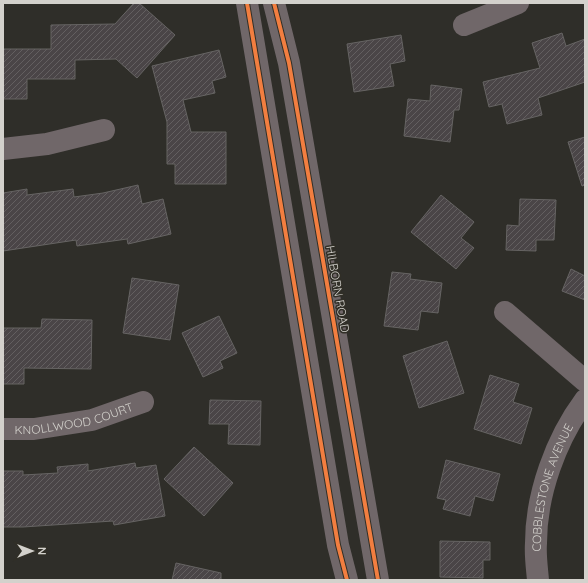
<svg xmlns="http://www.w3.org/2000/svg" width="588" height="583" font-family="Quicksand,sans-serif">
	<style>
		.building { fill: url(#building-hatch); stroke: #666463 }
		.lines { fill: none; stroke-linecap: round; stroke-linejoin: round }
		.minor { stroke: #706769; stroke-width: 22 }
		.cycleway-casing { stroke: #312f27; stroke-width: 6 }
		.cycleway { stroke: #f27e40; stroke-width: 4 }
		.labels { text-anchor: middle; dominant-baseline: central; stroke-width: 3; stroke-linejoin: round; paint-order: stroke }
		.street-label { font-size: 12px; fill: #d3d1cc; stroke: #312f27 }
	</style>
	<defs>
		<pattern id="building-hatch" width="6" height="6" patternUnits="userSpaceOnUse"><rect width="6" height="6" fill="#4a4547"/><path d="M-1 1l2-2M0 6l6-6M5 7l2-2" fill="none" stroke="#635f60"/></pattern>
	</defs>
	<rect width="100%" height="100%" fill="#2f2e29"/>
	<!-- building -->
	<path class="building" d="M134 3H139L175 35 137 78 116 59 75 60V79H27V99H3V49H51V25L115 24Z
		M562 33 566 46 585 39V82L538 98 542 115 507 124 502 104 489 107 483 82 540 68 532 43Z
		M401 35 405 61 390 64 394 86 354 92 347 44Z
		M219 50 226 77 212 81 215 93 183 100 191 132H226V184H175V164H167V122L152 66Z
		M431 85 462 89 459 110H454L450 142 404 136 408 99 430 101Z
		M585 137V185L582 186 568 142Z
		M138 185 142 204 163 199 171 234 128 244 127 239 77 246 76 240 3 251V193L27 189V195L73 189 74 197 103 193Z
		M441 195 474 222 461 238 474 248 456 269 411 232Z
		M520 199 556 200 554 240H536V251L506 250 507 225 519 226Z
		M571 269 585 276V300L562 291Z
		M392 272 411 274 410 279 442 283 438 313 421 311 418 330 384 326Z
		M132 278 179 285 170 340 123 333Z
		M219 316 237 353 220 361 223 368 203 377 182 333Z
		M42 319 92 320 91 369 24 368V384H3V328H41Z
		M447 341 464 393 419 408 403 356Z
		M490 375 519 384 513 402 532 408 521 444 474 429Z
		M210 400 261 401 260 445 228 444 229 424H209Z
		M194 447 233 483 204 516 164 479Z
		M446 460 500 474 493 501 475 496 470 516 443 509 446 500 437 498Z
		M135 463 136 468 156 465 165 516 114 525 113 521 23 527H3V471H23V475L58 473 57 467 88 464V471Z
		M440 541 490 542V560H483V578L440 577Z
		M176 563 221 573V580H172Z"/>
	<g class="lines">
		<!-- minor -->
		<g class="minor">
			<path d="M247 3 338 545 347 580"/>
			<path d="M274 3 289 63 378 580"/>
			<path d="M464 25 518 3"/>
			<path d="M3 149 47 144 104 130"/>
			<path d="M505 312 585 381"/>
			<path id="s1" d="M3 429H34L92 420 143 402"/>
			<path id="s2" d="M538 580C537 568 535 555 536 543 536 494 556 439 585 400"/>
		</g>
		<defs>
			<path id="cycleway" d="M247 3 338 545 347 580
				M274 3 289 63 378 580"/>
		</defs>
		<!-- cycleway casing -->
		<use href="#cycleway" class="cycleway-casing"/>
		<!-- cycleway -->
		<use href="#cycleway" class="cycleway"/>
	</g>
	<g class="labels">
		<!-- street labels -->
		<g class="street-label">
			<text transform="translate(338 289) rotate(80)">HILBORN ROAD</text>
			<text stroke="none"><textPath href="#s1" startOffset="72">KNOLLWOOD COURT</textPath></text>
			<text stroke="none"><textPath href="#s2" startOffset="95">COBBLESTONE AVENUE</textPath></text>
		</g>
	</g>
	<!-- border -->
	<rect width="588" height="583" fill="none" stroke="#d3d1cc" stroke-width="8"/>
	<!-- north arrow -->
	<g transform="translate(32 551) rotate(90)" stroke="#312f27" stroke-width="3" paint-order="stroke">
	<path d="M0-3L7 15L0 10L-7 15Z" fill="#d3d1cc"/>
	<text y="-6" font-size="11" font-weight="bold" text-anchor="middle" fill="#d3d1cc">N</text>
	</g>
</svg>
